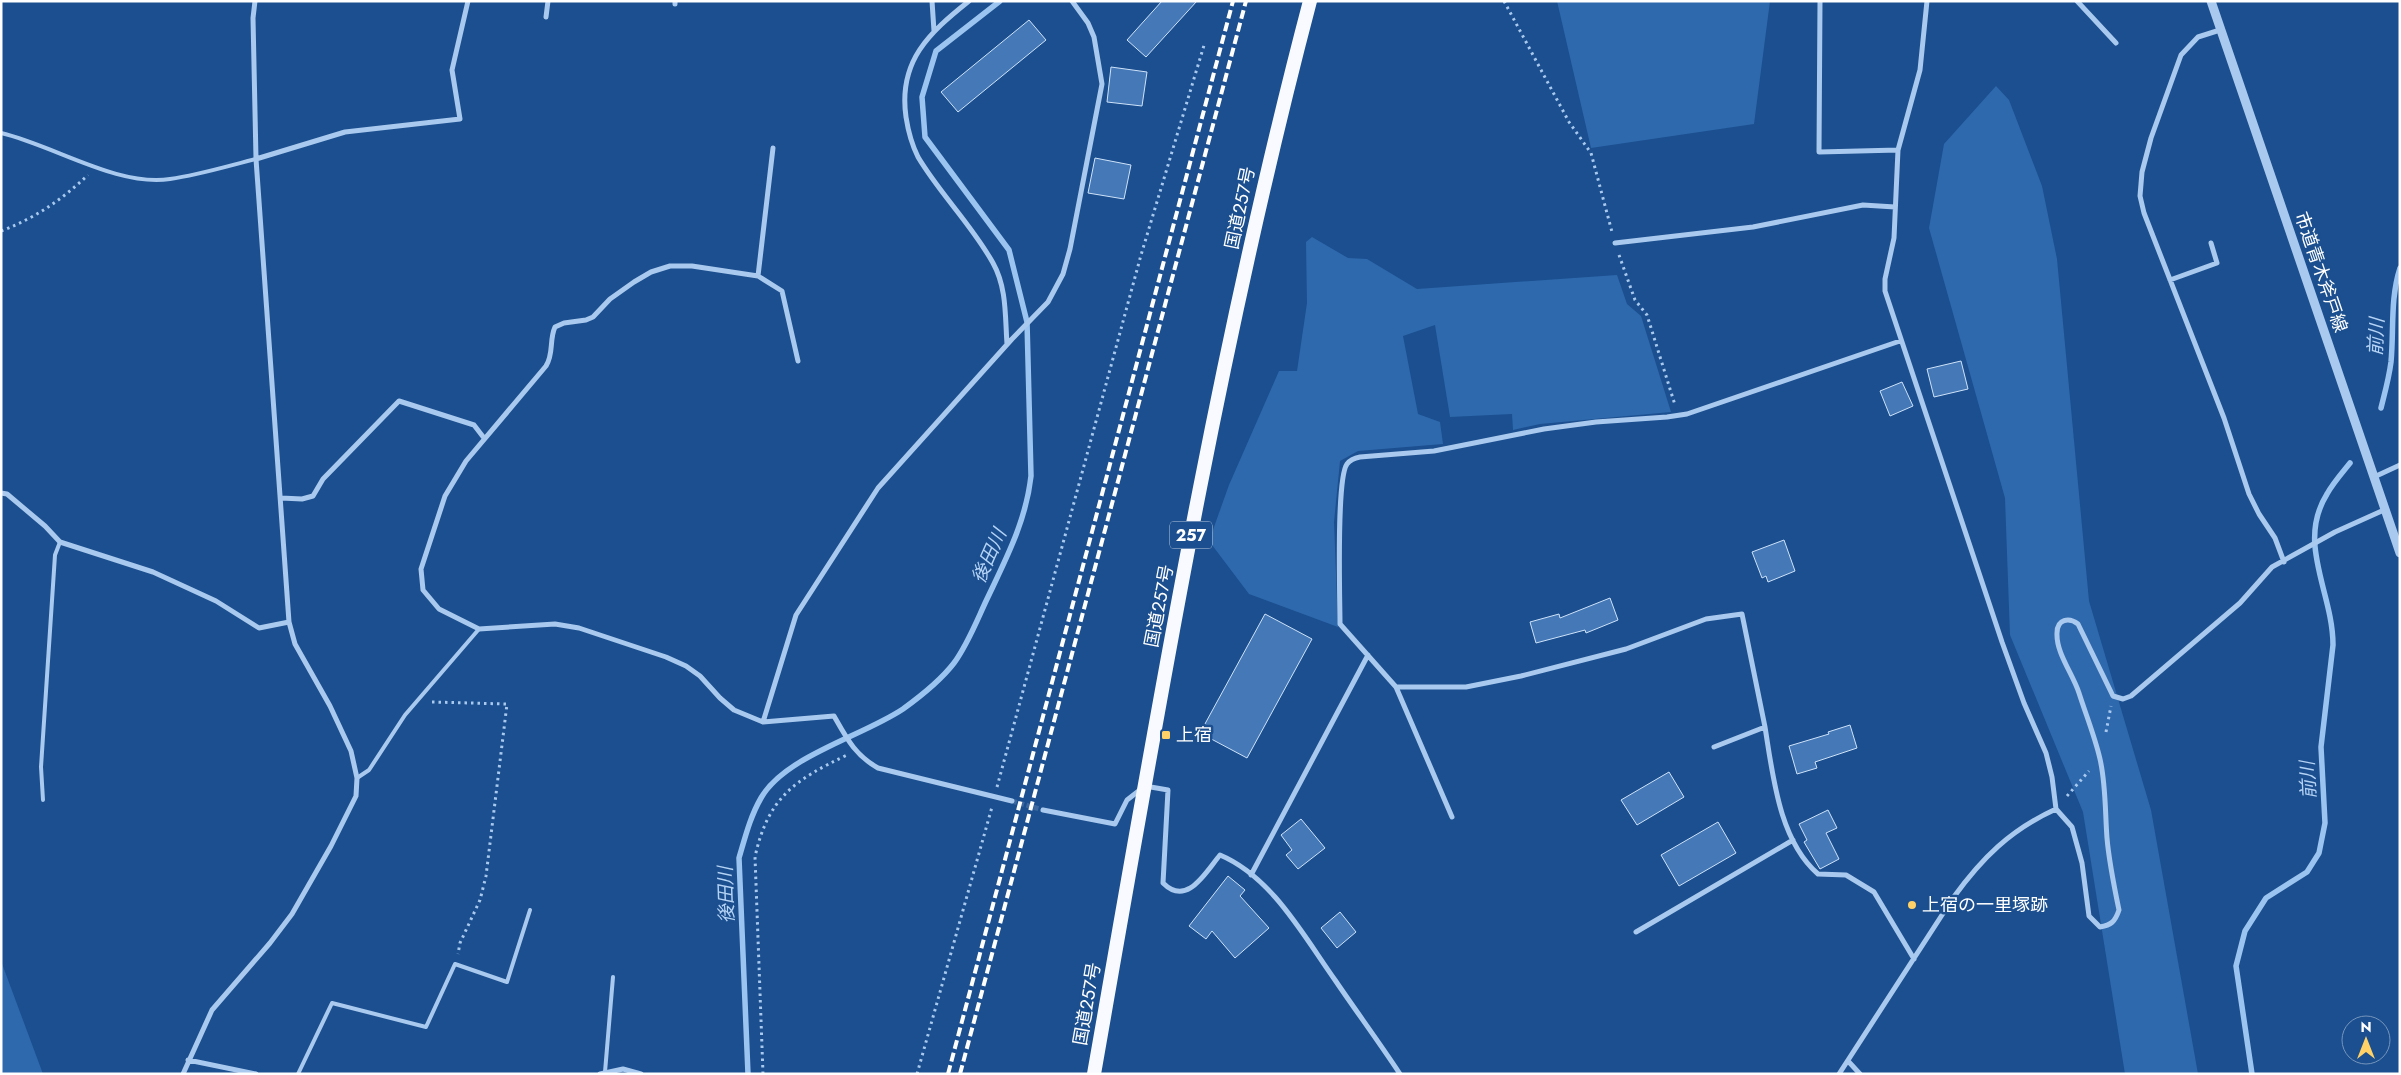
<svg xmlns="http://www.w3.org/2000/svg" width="2401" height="1075" font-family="Jost,'Noto Sans JP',sans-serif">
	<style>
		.green { fill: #2e69ad }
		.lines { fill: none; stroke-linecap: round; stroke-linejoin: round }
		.stream { stroke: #9cc4f0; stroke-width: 5.5 }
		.building { fill: #4478b7; stroke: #cfe3fa }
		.minor-tunnel { stroke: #3d69a0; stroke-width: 5; stroke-dasharray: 5 2.5; stroke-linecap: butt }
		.path { stroke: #a9c9ee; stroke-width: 3; stroke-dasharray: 2.5 4; stroke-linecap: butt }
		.service { stroke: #a9c9ee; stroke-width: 4 }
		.minor { stroke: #a9c9ee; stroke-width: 5 }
		.tertiary { stroke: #a9c9ee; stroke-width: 9 }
		.trunk { stroke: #f8faff; stroke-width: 14 }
		.rail { stroke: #fff; stroke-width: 4; stroke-dasharray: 9 4; stroke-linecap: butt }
		.poi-dot { fill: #ffd166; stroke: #1b4f8f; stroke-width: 2 }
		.labels { text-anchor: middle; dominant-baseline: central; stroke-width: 5; stroke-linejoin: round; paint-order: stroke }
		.shield { fill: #1b4f8f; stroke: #bbcadd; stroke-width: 1 }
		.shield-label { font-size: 16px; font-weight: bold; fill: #fff }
		.street-label { font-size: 18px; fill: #fff; stroke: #1b4f8f }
		.poi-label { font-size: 18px; fill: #fff; stroke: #1b4f8f; text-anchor: start }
		.water-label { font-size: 19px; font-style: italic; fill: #b5d3f5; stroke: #1b4f8f }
	</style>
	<rect width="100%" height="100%" fill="#1b4f8f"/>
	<!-- green -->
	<path class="green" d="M1557 1H1770L1754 124 1591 148Z
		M1996 86 2009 100 2042 186 2057 259 2089 601 2151 810 2198 1074H2125L2083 812 2010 635 2005 498 1929 228 1944 144Z
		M1312 237 1348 258 1367 259 1417 289 1617 275 1627 304 1641 316 1671 412 1540 424 1513 430 1512 414 1450 417 1435 325 1403 336 1418 414 1440 422 1443 444 1358 451 1340 461 1334 522 1338 627 1249 594 1209 541 1229 485 1279 371H1297L1307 303 1306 242Z
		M1 961 43 1074H1Z"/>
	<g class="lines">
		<!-- stream -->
		<path class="stream" d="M2381 408C2385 392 2389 378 2391 362 2394 330 2390 299 2400 268
			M748 1074 739 858C745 838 750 817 761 798 785 756 863 736 903 709 921 696 941 680 954 663 968 644 977 620 987 599 1006 559 1026 521 1031 476L1027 322 1009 250 925 137 922 97 936 51 1000 1
			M2252 1074 2236 966 2245 931 2266 898 2307 872 2319 853 2325 823 2321 747 2333 645C2333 592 2296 544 2327 494 2333 483 2342 473 2350 463"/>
	</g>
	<!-- building -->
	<path class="building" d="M1162 1H1197L1146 57 1127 40Z
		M1029 20 1046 40 958 112 941 92Z
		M1111 67 1147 72 1142 106 1107 102Z
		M1095 158 1131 165 1124 199 1088 193Z
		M1961 361 1968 389 1934 397 1927 369Z
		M1902 382 1913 406 1890 416 1880 391Z
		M1784 540 1795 571 1768 582 1766 576 1762 578 1752 552Z
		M1610 598 1618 620 1586 633 1585 630 1536 643 1530 622 1559 614 1560 618Z
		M1265 614 1312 639 1247 758 1200 733Z
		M1850 725 1857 748 1815 762 1817 768 1797 774 1789 746 1829 734 1828 732Z
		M1669 772 1684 797 1637 825 1621 800Z
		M1828 810 1837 828 1826 833 1839 859 1820 869 1804 842 1807 840 1799 824Z
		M1301 819 1325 848 1298 869 1286 855 1292 850 1281 835Z
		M1718 822 1736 853 1679 886 1661 855Z
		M1228 876 1245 890 1240 896 1269 928 1235 958 1212 931 1206 939 1189 926Z
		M1340 912 1356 932 1337 948 1321 928Z"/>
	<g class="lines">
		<!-- minor-tunnel -->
		<path class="minor-tunnel" d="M1012 801 1043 810"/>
		<!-- path -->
		<path class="path" d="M1504 1 1569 122 1591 153 1612 232
			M1 231C37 217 60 201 88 175
			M1619 255 1635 300 1647 315 1675 405
			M432 702 507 704 486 876 480 900 460 943 458 954
			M2106 732 2111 706
			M997 787 1141 255 1205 42
			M2067 796 2089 771
			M763 1074 755 857C768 797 795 780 847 755
			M917 1074 992 807"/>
		<!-- service -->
		<path class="service" d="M1 133C53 145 117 187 170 179 199 175 228 166 256 159
			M357 778 369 770 405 715 479 629
			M43 800 41 767 55 555 60 542
			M605 1072 613 977
			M298 1074 332 1003 426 1027 455 964 507 982 530 910"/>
		<!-- minor -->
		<path class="minor" d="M675 1V4
			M932 1 934 31
			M969 1C929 33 898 61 906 117 908 130 912 145 918 157 940 194 972 225 993 263 1007 288 1005 317 1007 344
			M1820 1 1819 152 1898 150
			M1927 1 1920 70 1898 150 1894 238 1885 279V291L2002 642 2024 703 2046 753 2052 777 2056 809 2072 827 2082 863 2089 916 2100 927C2111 925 2115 922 2119 910 2114 886 2109 862 2107 838 2105 812 2106 785 2100 759 2095 737 2086 715 2079 693 2073 674 2056 653 2057 633 2057 619 2069 617 2078 624L2113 696 2123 699 2131 696 2240 603 2272 567 2335 532 2384 510
			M2077 1 2116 43
			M546 17 548 1
			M2220 30 2198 37 2181 55 2151 138 2142 172 2140 196 2144 213 2224 418 2249 494 2259 514 2275 538 2284 562
			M773 148 758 276 692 266H670L651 272 634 282 610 299 593 317 586 320 564 323 555 327C549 340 554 354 546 366L466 461 445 496 421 569 423 590 439 609 479 629 555 624 579 628 666 657 686 666 700 676 720 698 734 710 763 722 834 716C847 739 855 755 878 768L1012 801
			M256 159 345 132 460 119 452 70 468 1
			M1615 243 1753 227 1863 205 1895 207
			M758 276 782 291 798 361
			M2170 280 2217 263 2211 243
			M2374 477 2400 465
			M1 493 7 494 45 526 60 542 153 572 216 601 259 628 289 622
			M281 498 302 499 313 496 323 479 399 401 474 425 484 438
			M1396 687 1452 817
			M763 722 796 615 878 488 1012 339 1048 302 1063 274 1070 249 1102 84 1094 37 1088 23 1072 1
			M1765 727 1742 614 1706 619 1626 649 1521 676 1466 687H1396L1340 624C1340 599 1336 479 1347 464 1350 460 1355 458 1360 457L1434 451 1544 429 1596 422 1667 417 1687 414 1900 341
			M1714 747 1765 727C1773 776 1779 840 1818 874L1846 875 1874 892 1914 959
			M1043 810 1115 824 1127 800 1145 786 1168 790 1163 883C1187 907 1205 873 1220 855 1272 877 1303 935 1335 980 1356 1011 1379 1042 1400 1074
			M1251 875 1368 655
			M1636 932 1793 840
			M188 1060 256 1074
			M1848 1061 1860 1074
			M183 1074 212 1010 270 943 292 914 331 846 356 796 357 778 351 751 330 706 295 644 289 622 256 159 253 18 255 1
			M600 1074 623 1069 641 1074
			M1839 1074 1953 898C1982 858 2010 830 2056 809"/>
		<!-- tertiary -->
		<path class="tertiary" d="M2211 1 2400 553"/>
		<!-- trunk -->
		<path class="trunk" d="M1094 1074C1157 715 1217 354 1310 1"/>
		<!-- rail -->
		<path class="rail" d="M948 1074 1233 1
			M960 1074 1246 1"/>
	</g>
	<!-- markers -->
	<g class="poi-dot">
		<rect x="1161" y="730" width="10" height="10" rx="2.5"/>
		<circle cx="1912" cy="905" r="5"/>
	</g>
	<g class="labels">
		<!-- shield labels -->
		<rect class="shield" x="1170" y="521.5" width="42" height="27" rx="4"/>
		<g class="shield-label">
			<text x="1191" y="535">257</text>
		</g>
		<!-- street labels -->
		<g class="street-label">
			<text transform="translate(1240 208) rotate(-78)">国道257号</text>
			<text transform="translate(2321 272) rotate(71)">市道青木斧戸線</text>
			<text transform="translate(1159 606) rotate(-79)">国道257号</text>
			<text transform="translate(1087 1004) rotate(-80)">国道257号</text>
		</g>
		<!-- poi labels -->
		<g class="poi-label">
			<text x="1176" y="735">上宿</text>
			<text x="1922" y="905">上宿の一里塚跡</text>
		</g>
		<!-- water labels -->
		<g class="water-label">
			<text transform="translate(2376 337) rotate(-87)">前川</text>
			<text transform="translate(989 556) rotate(-66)">後田川</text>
			<text transform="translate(2308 780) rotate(-93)">前川</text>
			<text transform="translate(726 895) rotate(-92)">後田川</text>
		</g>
	</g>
	<!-- border -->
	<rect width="2401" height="1075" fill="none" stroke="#ffffff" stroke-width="5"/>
	<!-- north arrow -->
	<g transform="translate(2366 1040)"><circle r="24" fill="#1b4f8f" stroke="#7695bc"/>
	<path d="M0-4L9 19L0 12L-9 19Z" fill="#ffd166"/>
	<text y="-8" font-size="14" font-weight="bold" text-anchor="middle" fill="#ffffff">N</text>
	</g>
</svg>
